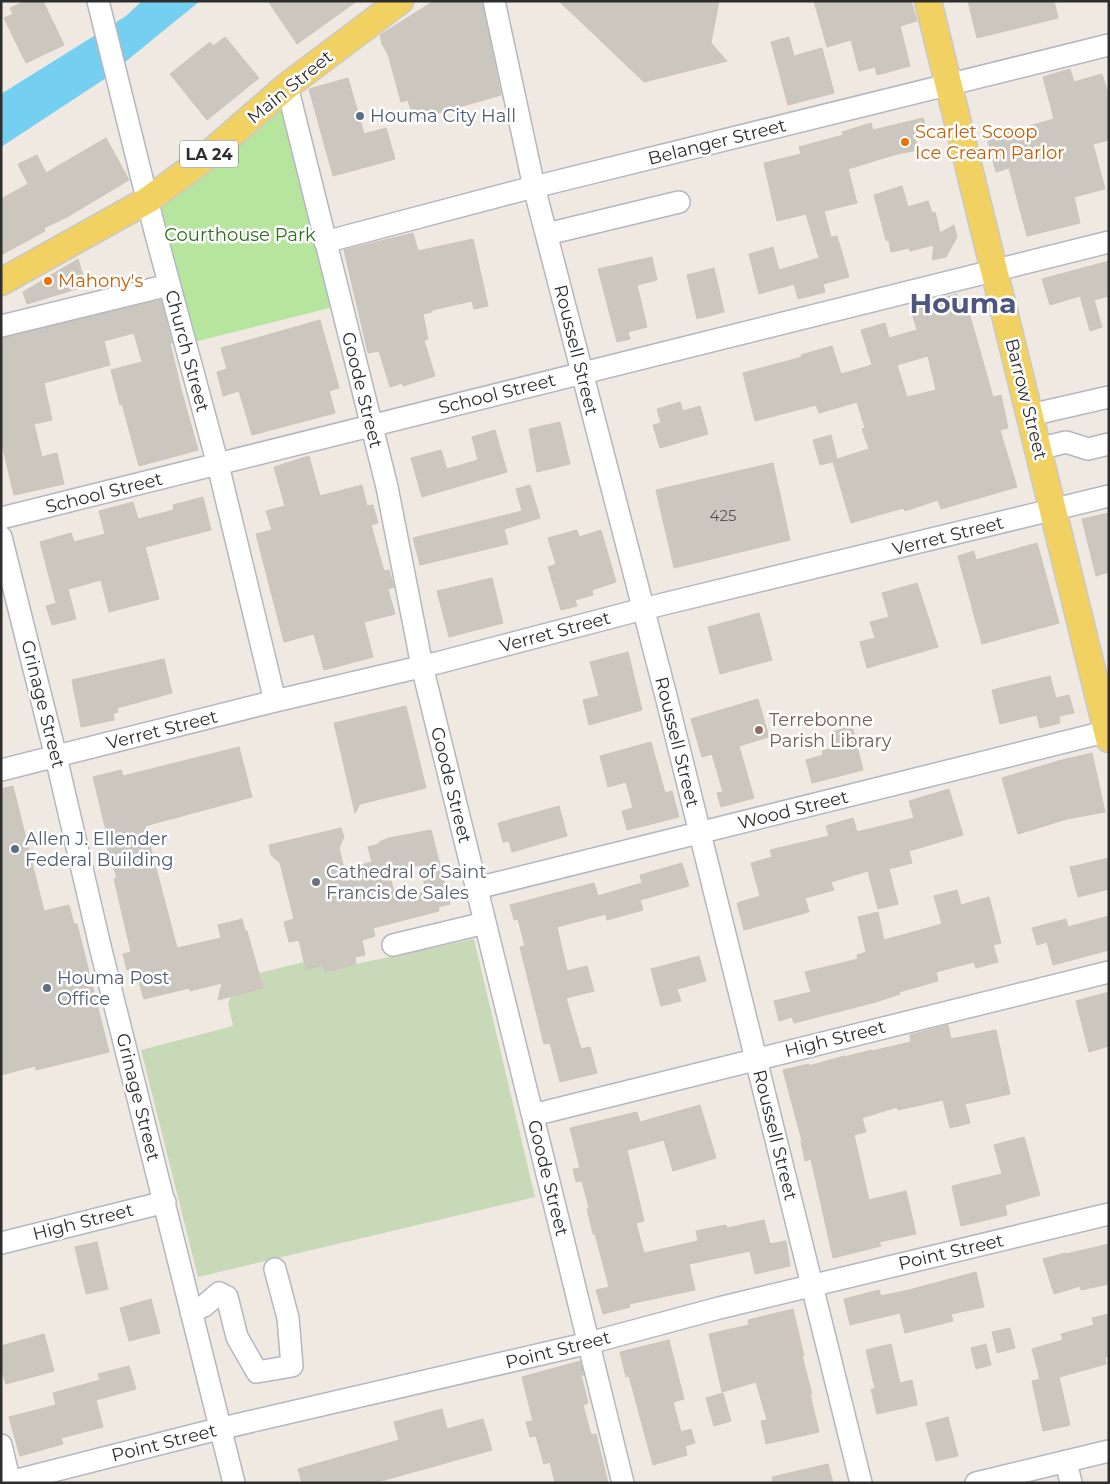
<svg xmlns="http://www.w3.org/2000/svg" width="1110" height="1484" font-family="Montserrat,sans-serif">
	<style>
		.green { fill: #b6e59e }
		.cemetery { fill: #c8d9b8 }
		.water { fill: #75cff0 }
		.building { fill: #cbc7bf; stroke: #cbc5ba; fill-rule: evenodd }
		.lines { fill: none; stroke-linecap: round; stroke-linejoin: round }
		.minor-casing { stroke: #b4b7c1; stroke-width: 24 }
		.major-casing { stroke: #c9c9c9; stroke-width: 29 }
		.minor { stroke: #fff; stroke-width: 21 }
		.major { stroke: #f2d163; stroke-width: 26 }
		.service-dot { fill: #5c6f8a; stroke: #fff; stroke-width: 2 }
		.food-dot { fill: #e8710a; stroke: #fff; stroke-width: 2 }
		.education-dot { fill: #8d6e63; stroke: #fff; stroke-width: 2 }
		.worship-dot { fill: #6b7280; stroke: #fff; stroke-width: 2 }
		.labels { text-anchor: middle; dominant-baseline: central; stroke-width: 5; stroke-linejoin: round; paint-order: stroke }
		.number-label { font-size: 15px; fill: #555452 }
		.shield { fill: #fff; stroke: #6d6d6d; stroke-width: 1 }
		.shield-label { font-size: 16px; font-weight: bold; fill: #2e2e2e }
		.street-label { font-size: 18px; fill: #2e2e2e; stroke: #fff }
		.service-label { font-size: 18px; fill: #4e5e75; stroke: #fff; text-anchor: start }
		.food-label { font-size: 18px; fill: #c56008; stroke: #fff; text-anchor: start }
		.park-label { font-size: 18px; fill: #2c6e1b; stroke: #fff }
		.education-label { font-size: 18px; fill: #785e54; stroke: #fff; text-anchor: start }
		.worship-label { font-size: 18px; fill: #5b616d; stroke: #fff; text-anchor: start }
		.town-label { font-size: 28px; font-weight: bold; fill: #4d5680; stroke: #fff }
	</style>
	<rect width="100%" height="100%" fill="#efe9e1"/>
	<!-- green -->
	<path class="green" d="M287 86 341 305 186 344 148 200Z"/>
	<!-- cemetery -->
	<path class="cemetery" d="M474 939 535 1197 198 1277 141 1050 233 1026 228 1003 231 996 262 988 259 973 304 962 306 970 323 965 325 972 356 964Z"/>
	<!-- water -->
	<path class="water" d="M142 1H200L103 80 1 147V94L126 16Z"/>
	<!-- building -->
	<path class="building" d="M25 1H43L64 45 26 63 4 18 13 14 10 8Z
		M268 1H357L297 44Z
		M434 1H482L501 95 414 120 408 100 401 102 388 54 382 44 380 35Z
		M559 1H719L711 43 727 61 644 82Z
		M814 1H911L917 21 900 26 910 66 877 75 875 67 859 71 851 40 827 47Z
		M968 1H1054L1058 18 977 38Z
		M225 37 259 78 207 120 170 74 210 42 213 46Z
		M789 37 794 56 822 48 834 93 788 105 771 42Z
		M1070 69 1074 82 1102 74 1109 97V140L1093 144 1105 189 1074 197 1080 223 1027 236 1009 168 996 172 987 138 1054 119 1043 77Z
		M348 78 364 134 386 128 395 159 333 176 309 89Z
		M923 118 927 131 914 134 918 150 897 154 848 169 857 203 824 211 831 237 837 236 849 277 823 284 825 292 798 299 794 284 759 294 749 254 773 247 779 270 819 258 806 214 777 221 764 163 801 154 799 147 843 135 842 132 871 123 873 130Z
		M106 138 129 180 67 217 44 228 45 231 1 255V199L28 184 18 164 37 155 46 173Z
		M902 186 908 207 928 201 932 213 935 212 940 233 954 225 957 237 946 257 932 260 934 245 910 251 909 248 891 252 889 241 886 240 874 195Z
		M413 233 418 251 473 239 488 306 474 309 472 301 432 310V312L423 314 428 339 424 340 435 376 403 386 402 383 390 387 379 351 368 353 344 250Z
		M652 257 657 280 637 285 647 327 628 332 630 339 617 342 598 269Z
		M78 259 86 286 27 304 23 292Z
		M1109 261V296L1094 300 1102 327 1090 331 1080 296 1050 305 1042 279Z
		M714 268 724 312 697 319 687 275Z
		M957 294 962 311 968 309 993 397 1001 395 1008 428 1000 430 1017 487 941 509 938 500 905 511 903 508 851 523 833 462 820 465 813 440 831 435 837 459 869 449 862 429 865 428 857 402 819 413 816 405 755 421 743 373 802 357 801 355 832 346 841 374 872 365 861 330 885 323 889 338 917 330 910 307ZM928 356 936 390 907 397 897 365Z
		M161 300 172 343H170L181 389 198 450 139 466 122 404 120 405 111 370 142 362 134 333 104 341 110 365 44 383 52 420 34 424 42 457 57 453 64 484 14 495 1 440V338Z
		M320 320 339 388 329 391 335 413 252 435 239 391 223 396 217 372 227 369 221 348Z
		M680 402 683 411 700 406 708 434 660 448 653 425 661 423 657 409Z
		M560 422 570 464 537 472 529 429Z
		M495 430 507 472 422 497 411 458 441 450 447 469 478 460 472 437Z
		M309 456 320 496 362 485 367 506 373 505 378 523 371 525 384 571 389 570 394 587 388 589 395 614 364 622 373 657 324 670 314 634 284 642 256 534 272 530 266 511 285 506 274 467Z
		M773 463 790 540 674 568 656 490Z
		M530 485 540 518 504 529 508 544 420 565 413 538 522 511 516 489Z
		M203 497 211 530 145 547 159 599 109 612 101 580 68 589 76 619 52 625 46 606 56 603 40 542 71 533 74 542 105 534 99 511 133 502 138 519 174 510 173 505Z
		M1109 513V572L1096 576 1082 519Z
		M577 530 579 537 601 530 616 582 592 590 593 595 575 600 577 606 561 610 548 567 556 564 548 538Z
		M1037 543 1059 623 982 644 958 556 974 551 976 560Z
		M492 578 503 623 449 637 437 591Z
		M917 583 938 647 867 668 860 642 875 638 870 622 889 617 882 593Z
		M759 613 772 660 720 674 708 627Z
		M628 652 642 710 589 725 583 700 599 696 590 662Z
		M164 659 172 693 117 708 118 712 113 714 114 720 81 727 72 680Z
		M1050 676 1056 698 1069 695 1074 713 1059 716 1060 723 1040 728 1037 715 1000 724 992 690Z
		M758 699 769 737 739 746 754 798 721 807 717 793 723 792 712 754 702 757 691 719Z
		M406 706 426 788 360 804 355 813 334 723Z
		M852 726 863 770 812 783 806 760 823 755 822 751 836 747 832 732Z
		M651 742 665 793 672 791 679 817 627 830 622 811 633 808 626 782 608 787 600 756Z
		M239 747 252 797 145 826 177 948 221 938 218 925 242 919 245 931H247L263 988 218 1000 222 983 190 991 189 988 144 999 135 968 127 970 123 954 131 952 114 879 117 878 107 847H110L93 777 121 770 123 776Z
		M1092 753 1105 812 1067 819 1018 834 1002 778 1058 761Z
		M13 786 44 911 69 905 74 924H77L109 1052 36 1070 35 1066 1 1075V789Z
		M949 789 963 835 909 851 912 863 889 869 898 904 878 909 868 871 831 882 834 890 805 898 809 912 744 930 737 903 760 896 751 863 772 857 770 850 829 836 826 826 853 818 857 832 914 818 909 801Z
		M559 806 567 836 512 852 509 841 503 842 498 823Z
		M341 828 344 837 339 848 344 869 372 862 368 847 379 844V842L389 838 431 830 450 904 438 907 439 911 373 928 375 936 362 940 365 955 355 957 356 964 325 972 323 965 306 970 299 940 289 942 284 922 294 919 280 863 271 855 269 845ZM420 865 426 891 396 899 389 873Z
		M1109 858V889L1078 897 1070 867Z
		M682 863 689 886 640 900 643 910 607 920 606 914 557 927 567 971 587 966 594 991 566 998 581 1049 590 1047 597 1073 560 1082 550 1043 544 1044 520 947 525 946 518 919 514 920 510 905 594 883 598 896 642 883 640 875Z
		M957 890 961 905 989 897 1001 943 993 945 998 962 976 968 974 962 936 972 938 981 899 992 900 994 876 1002 794 1023 792 1017 779 1021 774 1001 811 992 805 972 858 959 857 955 866 952 858 917 878 912 884 940 942 924 934 896Z
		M1109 916V950L1053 965 1047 942 1037 945 1032 928 1066 919 1068 927Z
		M699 956 706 981 677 989 681 1001 661 1006 651 969Z
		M1109 992V1046L1089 1052 1076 1001Z
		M948 1025 951 1039 996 1030 1010 1094 965 1104 970 1123 950 1128 943 1100 898 1110 897 1107 862 1118 866 1132 854 1135 869 1200 906 1191 916 1234 879 1242 881 1246 833 1258 811 1159 805 1161 801 1141H802L783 1070 809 1064V1066L844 1056V1057L872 1050V1051L911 1042 910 1035Z
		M700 1105 716 1158 673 1171 664 1140 627 1150 644 1221 636 1223 644 1253 698 1241 696 1231 726 1225 727 1228 764 1220 770 1244 786 1241 790 1266 755 1274 750 1251 689 1264 695 1290 629 1304 630 1307 603 1314 596 1290 609 1287 595 1234H593L587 1209 589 1208 582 1181 576 1182 573 1169 580 1168 570 1128 637 1112 640 1122Z
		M1024 1137 1040 1195 1005 1205 1007 1215 961 1226 952 1186 1002 1174 994 1145Z
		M97 1242 108 1289 86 1294 75 1247Z
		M1109 1244V1284L1081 1290 1080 1286 1054 1294 1043 1259 1065 1253 1066 1254Z
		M976 1272 984 1307 951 1314 953 1321 905 1333 900 1313 850 1325 844 1299 879 1290 881 1296 909 1290Z
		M151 1299 160 1333 129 1341 120 1308Z
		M793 1309 804 1356H802L812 1394H810L819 1432 766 1444 761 1421 767 1420 756 1382 722 1392 709 1334 749 1325 748 1320Z
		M1109 1314V1356L1105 1357 1106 1364 1059 1377 1070 1425 1043 1431 1032 1381 1040 1379 1032 1349 1063 1340 1061 1334 1094 1325 1092 1318Z
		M1010 1328 1015 1348 997 1353 992 1332Z
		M44 1334 54 1371 6 1384 1 1368V1346Z
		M669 1340 684 1399 673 1402 681 1432 691 1429 695 1443 685 1446 687 1455 653 1465 629 1376 626 1377 620 1352Z
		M891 1344 900 1383 912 1380 917 1405 877 1414 871 1389H875L866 1350Z
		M986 1344 991 1365 976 1369 971 1348Z
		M580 1361 584 1375H581L588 1403 583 1405 591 1435 596 1434 608 1483H555L550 1462 544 1464 536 1436 530 1437 526 1422 533 1421 522 1377Z
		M129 1366 136 1389 96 1400 103 1427 61 1438 63 1444 20 1456 9 1417 56 1405 53 1393 100 1380 98 1374Z
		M723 1393 731 1421 714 1426 706 1398Z
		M442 1409 447 1429 483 1419 492 1450 374 1483H302L298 1469 399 1440 394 1422Z
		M948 1417 958 1456 936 1461 926 1423Z
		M828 1464 833 1483H773L772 1477Z"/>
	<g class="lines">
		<defs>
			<path id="minor" d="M98 1 155 231 218 465 275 701
				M494 1 534 187 666 696 861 1483
				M287 86 387 487 422 666 623 1483
				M547 234 679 202
				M325 242 522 190 1109 45
				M1 326 169 285
				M1030 415 1109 397
				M1038 449 1066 442 1088 449 1109 444
				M1 518 1109 242
				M1 537 56 757 100 946 234 1483
				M1 770 275 701 437 663 643 609 1109 496
				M477 888 1109 731
				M393 945 485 923
				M533 1115 1109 972
				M1 1243 165 1202
				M191 1312 204 1306 219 1293 227 1297 237 1337 257 1372 292 1366 288 1318 275 1269
				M1 1445 10 1483
				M1066 1461 1071 1483
				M6 1483 210 1431 589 1343 719 1308 1109 1214
				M976 1483 1109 1451"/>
			<path id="major" d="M928 1 1109 739
				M1 282 148 200 201 161 287 86 400 1"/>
		</defs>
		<!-- minor casing -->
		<use href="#minor" class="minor-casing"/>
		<!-- major casing -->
		<use href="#major" class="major-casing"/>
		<!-- minor -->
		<use href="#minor" class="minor"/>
		<!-- major -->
		<use href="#major" class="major"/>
	</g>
	<!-- markers -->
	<g class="service-dot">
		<circle cx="360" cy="116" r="5"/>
		<circle cx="15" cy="849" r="5"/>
		<circle cx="47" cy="988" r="5"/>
	</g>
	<g class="food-dot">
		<circle cx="905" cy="142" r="5"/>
		<circle cx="48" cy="281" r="5"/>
	</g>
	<circle class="education-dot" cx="759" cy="730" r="5"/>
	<circle class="worship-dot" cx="316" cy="882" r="5"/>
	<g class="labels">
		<!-- number labels -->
		<g class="number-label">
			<text x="723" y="515">425</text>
		</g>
		<!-- shield labels -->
		<rect class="shield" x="180" y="140.5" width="58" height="27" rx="4"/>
		<g class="shield-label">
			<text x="209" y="154">LA 24</text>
		</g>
		<!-- street labels -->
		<g class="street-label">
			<text transform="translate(290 87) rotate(-39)">Main Street</text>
			<text transform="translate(717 142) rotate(-14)">Belanger Street</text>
			<text transform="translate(576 350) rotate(76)">Roussell Street</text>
			<text transform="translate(187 351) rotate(75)">Church Street</text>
			<text transform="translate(362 390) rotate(76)">Goode Street</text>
			<text transform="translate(497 394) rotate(-14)">School Street</text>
			<text transform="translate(1026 399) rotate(76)">Barrow Street</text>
			<text transform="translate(104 493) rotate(-14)">School Street</text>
			<text transform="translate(948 536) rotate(-14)">Verret Street</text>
			<text transform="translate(555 632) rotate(-15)">Verret Street</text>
			<text transform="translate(43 704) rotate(76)">Grinage Street</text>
			<text transform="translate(162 730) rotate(-14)">Verret Street</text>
			<text transform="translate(677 742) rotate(76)">Roussell Street</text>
			<text transform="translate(451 785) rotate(76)">Goode Street</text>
			<text transform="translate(793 810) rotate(-14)">Wood Street</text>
			<text transform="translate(835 1039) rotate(-14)">High Street</text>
			<text transform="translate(138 1097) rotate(76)">Grinage Street</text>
			<text transform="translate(775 1135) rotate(76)">Roussell Street</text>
			<text transform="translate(548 1178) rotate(76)">Goode Street</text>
			<text transform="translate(83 1222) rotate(-14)">High Street</text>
			<text transform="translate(951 1252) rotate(-13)">Point Street</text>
			<text transform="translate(558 1350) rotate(-14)">Point Street</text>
			<text transform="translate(164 1443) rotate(-14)">Point Street</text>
		</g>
		<!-- service labels -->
		<g class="service-label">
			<text x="370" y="116">Houma City Hall</text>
			<text x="25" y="839">Allen J. Ellender<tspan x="25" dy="21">Federal Building</tspan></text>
			<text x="57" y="978">Houma Post<tspan x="57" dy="21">Office</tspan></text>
		</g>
		<!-- food labels -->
		<g class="food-label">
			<text x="915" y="132">Scarlet Scoop<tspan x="915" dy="21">Ice Cream Parlor</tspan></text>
			<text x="58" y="281">Mahony's</text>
		</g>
		<!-- park labels -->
		<g class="park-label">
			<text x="240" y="235">Courthouse Park</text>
		</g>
		<!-- education labels -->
		<g class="education-label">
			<text x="769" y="720">Terrebonne<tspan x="769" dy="21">Parish Library</tspan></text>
		</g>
		<!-- worship labels -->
		<g class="worship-label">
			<text x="326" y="872">Cathedral of Saint<tspan x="326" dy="21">Francis de Sales</tspan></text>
		</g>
		<!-- town labels -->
		<g class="town-label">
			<text x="963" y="303">Houma</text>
		</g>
	</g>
	<!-- border -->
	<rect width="1110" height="1484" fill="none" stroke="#2e2e2e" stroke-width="5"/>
</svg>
